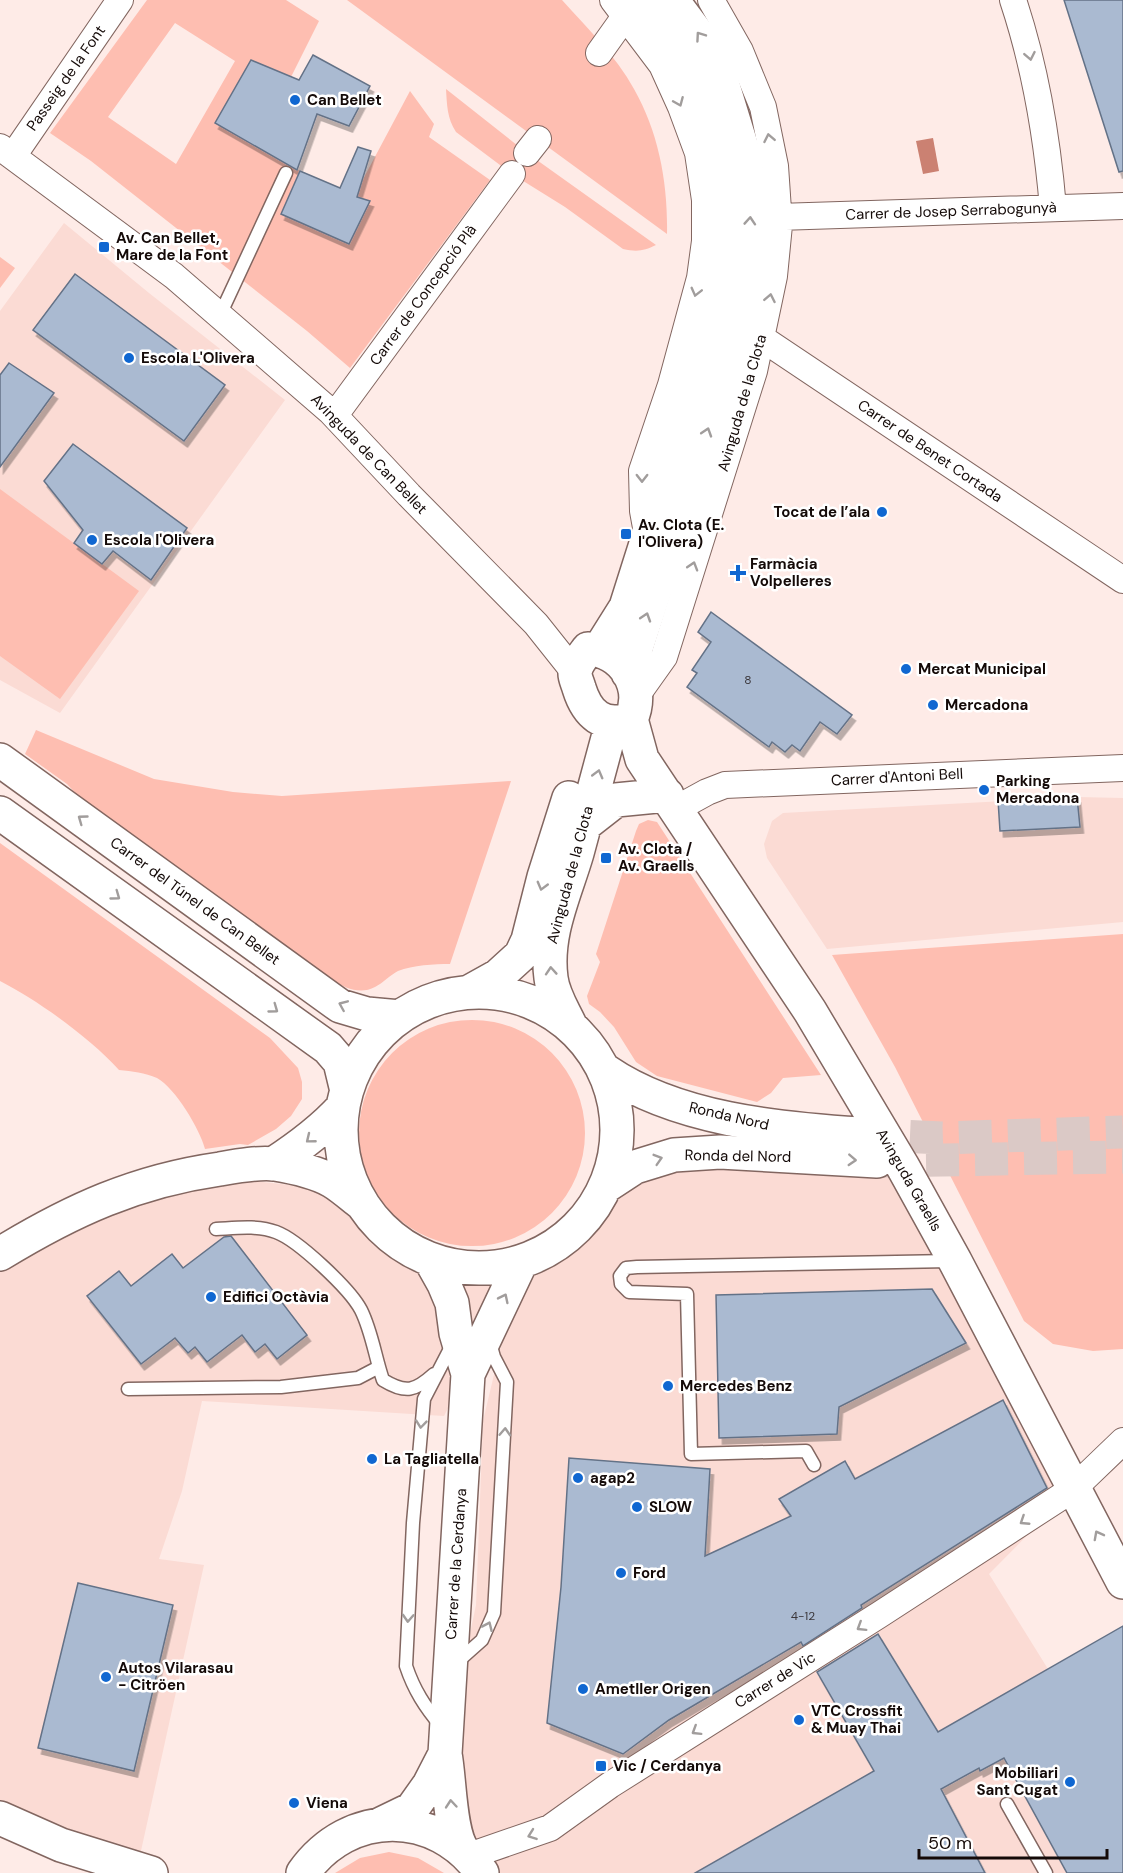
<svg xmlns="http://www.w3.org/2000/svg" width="1123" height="1873" font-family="'DM Sans',sans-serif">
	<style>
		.built { fill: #fbdbd4 }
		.green { fill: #febeb1; fill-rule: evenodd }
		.water { fill: #cb8172 }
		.building { fill: #aabad1; stroke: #647287; stroke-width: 1.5; filter: url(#shadow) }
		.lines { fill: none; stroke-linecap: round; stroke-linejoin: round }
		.secondary-tunnel { stroke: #dbc9c6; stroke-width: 33; stroke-dasharray: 33 16; stroke-linecap: butt }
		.lane-casing { stroke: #826660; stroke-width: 15 }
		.street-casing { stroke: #826660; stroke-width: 28 }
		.secondary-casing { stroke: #826660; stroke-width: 36 }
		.lane { stroke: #fff; stroke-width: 12 }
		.street { stroke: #fff; stroke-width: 26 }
		.secondary { stroke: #fff; stroke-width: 33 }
		.oneway { stroke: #a19d9c }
		.poi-dot { fill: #1067d1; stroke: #fff; stroke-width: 2 }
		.labels { text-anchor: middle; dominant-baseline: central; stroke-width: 5; stroke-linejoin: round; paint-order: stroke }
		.number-label { font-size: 12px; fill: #3a363a }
		.street-label { font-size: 15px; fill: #140a08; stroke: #fff }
		.poi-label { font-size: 15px; font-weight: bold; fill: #140a08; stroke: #fff; text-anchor: start }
	</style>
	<defs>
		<filter id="shadow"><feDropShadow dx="3.5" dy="6" stdDeviation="0" flood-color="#0004"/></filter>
	</defs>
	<rect width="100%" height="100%" fill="#feebe7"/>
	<!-- built -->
	<path class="built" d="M64 223 149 293 285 400 60 713 0 680V311Z
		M1077 797 1123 798V922L827 949 767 858 764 844 772 821 783 813Z
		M635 1167H903L1073 1489 989 1574 1048 1669 1123 1873H475L445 1754 476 1605 483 1421 520 1265 444 1416 202 1401 182 1491 159 1559 204 1565 137 1869 0 1818V1271L144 1192 246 1180 308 1187 361 1203 377 1222 396 1241 430 1259 521 1262 550 1248 572 1233 590 1213 606 1186Z"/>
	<!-- green -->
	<path class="green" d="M147 0H286L319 21 291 77 251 60 215 123 300 171 281 214 349 243 369 201 357 197 361 183 410 91 434 124 429 137 490 180 350 368 307 331 91 161 50 133ZM175 23 235 61 176 164 108 117Z
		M347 0H562C587 28 616 56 634 89 659 133 668 184 667 234Z
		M446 89 527 153 656 245C644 251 637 252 623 249L565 207 512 174 456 132C447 118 447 105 446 89Z
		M0 257 15 268 0 288Z
		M0 489 139 591 60 699 0 656Z
		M36 730 154 779 233 792 282 796 511 781 450 964C434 964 413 965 398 971 390 975 383 983 375 987 351 1000 325 974 308 961L301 967 101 821 67 784 25 754Z
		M648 820 657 822 821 1075 783 1078 771 1093 757 1102 657 1076 636 1062 614 1027 600 1012 589 1004 587 996 600 962 596 954 636 831 639 824Z
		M0 843 270 1038 298 1068 302 1082V1099L291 1116 276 1129 248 1145 240 1144 205 1149C200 1129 175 1088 157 1078 145 1073 132 1071 119 1070 90 1038 39 1001 0 981Z
		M1123 934V1349L1093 1351 1053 1344 1024 1321 895 1067 832 955Z
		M359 1133a113 113 0 1 1 226 0a113 113 0 1 1-226 0Z
		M389 1852 418 1858 444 1873H335L360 1858Z"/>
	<!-- water -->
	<path class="water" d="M933 138 939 171 923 174 916 141Z"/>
	<!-- building -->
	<path class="building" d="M1064 0H1123V171L1119 172Z
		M313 55 370 86 349 126 317 114 297 170 215 123 251 60 299 80Z
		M358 147 371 151 357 197 370 201 349 244 281 214 300 171 340 188Z
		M75 274 225 385 184 441 33 330Z
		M9 363 54 393 0 467V375Z
		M73 444 187 528 151 580 113 551 102 564 74 543 83 530 44 481Z
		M711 612 852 715 837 734 820 722 800 751 792 745 785 752 772 742 769 747 687 687 697 673 692 670 711 642 698 632Z
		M1077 797 1080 827 1000 831 998 800Z
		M231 1236 307 1335 277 1359 265 1344 255 1352 242 1335 207 1362 195 1347 188 1353 175 1338 141 1364 87 1296 119 1271 131 1286 172 1254 183 1268 224 1237Z
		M932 1289 966 1343 839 1407 837 1434 719 1438 716 1295Z
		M1003 1400 1047 1488 861 1605 862 1608 803 1646 801 1642 669 1720 623 1754 547 1723 561 1587 569 1458 710 1469 705 1556 791 1516 779 1499 845 1461 855 1479Z
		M78 1583 173 1605 134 1771 38 1748Z
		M1123 1626V1873H1067L1004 1758 980 1771 979 1768 941 1789 985 1873H695L874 1771 817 1672 878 1634 938 1732Z"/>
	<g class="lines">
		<!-- secondary-tunnel -->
		<path class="secondary-tunnel" d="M861 1134 942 1138 1123 1132
			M877 1161 1123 1157"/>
		<defs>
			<path id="lane" d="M220 315 286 173
				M216 1229C236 1228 257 1225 276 1232 298 1240 350 1289 361 1310 372 1332 375 1357 383 1380 406 1394 415 1391 434 1374
				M128 1389 281 1387 358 1378 379 1367
				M814 1465 806 1451 691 1454 687 1294 629 1292 621 1284 620 1276 626 1268 637 1267 950 1261
				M455 1664 482 1640 494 1613 507 1382 494 1357 490 1343
				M441 1726C425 1707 414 1690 406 1666L413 1523 424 1399 452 1345
				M1007 1804 1046 1873"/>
			<path id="street" d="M613 0 662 65 681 107 698 153 705 200V241L700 278 671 385 642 471 643 511 647 533
				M1013 0C1036 69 1047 136 1053 208
				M599 53 626 15
				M0 147 174 276 331 412 409 495 536 624 575 673
				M527 153 538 139
				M13 156 120 0
				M778 217 1123 206
				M748 329 1123 580
				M335 415 512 174
				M637 695 664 657 754 371 774 276 779 225 775 166 763 107 740 51 711 0
				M676 809 707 792 725 785 1123 768
				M469 1856 550 1828 610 1785 879 1615 1073 1489 1123 1441"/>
			<path id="secondary" d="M588 649C623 651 646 686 631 719 603 729 587 714 579 688 578 684 575 678 575 674 575 665 583 656 588 649Z
				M599 650 626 607 708 348 729 267 725 185 706 111 687 60 661 21 643 0
				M628 673 728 365 746 284 752 199 743 151 714 56 672 0
				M631 719 642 759 810 1011 903 1167 955 1261 1123 1582
				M0 760 340 1006 367 1014 400 1017
				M0 813 328 1048 340 1062 346 1087
				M584 825 616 800 667 795
				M471 991 498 976 521 955 528 940 544 877 569 798
				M341 1130a138 138 0 1 1 276 0a138 138 0 1 1-276 0Z
				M570 1025C563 1010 553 995 551 978 545 934 565 894 577 853 589 810 600 766 612 723
				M606 1071C676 1119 778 1129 861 1134
				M273 1164C299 1147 322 1130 342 1108
				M606 1186 635 1167 674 1155 720 1152 877 1161
				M0 1254C72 1210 136 1181 220 1169 237 1166 258 1162 275 1164 293 1167 316 1172 332 1181 342 1187 352 1196 361 1203
				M430 1259 444 1284 452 1303 456 1333 468 1374 445 1754C450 1779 449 1834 464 1852
				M468 1374 521 1262
				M0 1818 61 1845 151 1873
				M381 1824 412 1809 429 1785 445 1754
				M303 1873C349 1808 436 1808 482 1873"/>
		</defs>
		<!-- lane casing -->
		<use href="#lane" class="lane-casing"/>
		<!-- street casing -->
		<use href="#street" class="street-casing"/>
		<!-- secondary casing -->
		<use href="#secondary" class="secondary-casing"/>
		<!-- lane -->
		<use href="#lane" class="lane"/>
		<!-- street -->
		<use href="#street" class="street"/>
		<!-- secondary -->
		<use href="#secondary" class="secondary"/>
	</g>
	<!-- one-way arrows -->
	<defs><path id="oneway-chevron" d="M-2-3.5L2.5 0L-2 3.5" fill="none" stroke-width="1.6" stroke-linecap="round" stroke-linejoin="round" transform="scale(1.5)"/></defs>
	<g class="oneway">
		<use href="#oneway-chevron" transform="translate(700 36) rotate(-125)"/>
		<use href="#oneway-chevron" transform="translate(1030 56) rotate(79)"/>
		<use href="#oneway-chevron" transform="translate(679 102) rotate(67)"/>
		<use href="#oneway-chevron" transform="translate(769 138) rotate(-101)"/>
		<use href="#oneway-chevron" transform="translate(750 221) rotate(-86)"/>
		<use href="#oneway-chevron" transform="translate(696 292) rotate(104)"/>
		<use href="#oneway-chevron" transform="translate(770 298) rotate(-79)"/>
		<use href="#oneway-chevron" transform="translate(707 432) rotate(-72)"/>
		<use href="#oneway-chevron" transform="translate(642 478) rotate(90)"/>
		<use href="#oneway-chevron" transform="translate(693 566) rotate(-73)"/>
		<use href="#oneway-chevron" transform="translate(646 617) rotate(-72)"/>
		<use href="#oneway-chevron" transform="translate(598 774) rotate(-75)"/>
		<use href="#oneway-chevron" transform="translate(82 819) rotate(-144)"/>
		<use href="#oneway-chevron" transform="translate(542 886) rotate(105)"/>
		<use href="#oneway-chevron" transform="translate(116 896) rotate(36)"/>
		<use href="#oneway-chevron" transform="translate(551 971) rotate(-94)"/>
		<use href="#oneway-chevron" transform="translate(343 1005) rotate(-157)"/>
		<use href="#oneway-chevron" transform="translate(274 1009) rotate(36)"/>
		<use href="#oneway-chevron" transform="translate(310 1139) rotate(141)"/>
		<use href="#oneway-chevron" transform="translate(658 1159) rotate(-17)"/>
		<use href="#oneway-chevron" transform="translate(852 1160) rotate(3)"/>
		<use href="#oneway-chevron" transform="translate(504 1298) rotate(-64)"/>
		<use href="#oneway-chevron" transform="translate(421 1424) rotate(96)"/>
		<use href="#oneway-chevron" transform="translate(505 1432) rotate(-87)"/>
		<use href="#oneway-chevron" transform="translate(1024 1521) rotate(147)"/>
		<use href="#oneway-chevron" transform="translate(1098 1535) rotate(-118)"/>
		<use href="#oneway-chevron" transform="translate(408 1618) rotate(93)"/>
		<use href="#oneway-chevron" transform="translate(488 1626) rotate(-66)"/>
		<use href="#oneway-chevron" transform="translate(861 1627) rotate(148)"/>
		<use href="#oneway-chevron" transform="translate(696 1731) rotate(148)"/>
		<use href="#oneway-chevron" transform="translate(451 1804) rotate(-95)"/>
		<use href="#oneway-chevron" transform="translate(532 1835) rotate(160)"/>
	</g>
	<!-- markers -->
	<g class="poi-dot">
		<circle cx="295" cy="100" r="6"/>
		<rect x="98" y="241" width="12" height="12" rx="3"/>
		<circle cx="129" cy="358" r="6"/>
		<circle cx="882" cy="512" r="6"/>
		<rect x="620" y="528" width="12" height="12" rx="3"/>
		<circle cx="92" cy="540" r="6"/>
		<path d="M735 564h6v6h6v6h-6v6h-6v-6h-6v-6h6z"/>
		<circle cx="906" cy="669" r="6"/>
		<circle cx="933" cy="705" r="6"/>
		<circle cx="984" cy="790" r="6"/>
		<rect x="600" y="852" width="12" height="12" rx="3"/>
		<circle cx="211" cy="1297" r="6"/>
		<circle cx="668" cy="1386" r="6"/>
		<circle cx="372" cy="1459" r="6"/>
		<circle cx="578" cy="1478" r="6"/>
		<circle cx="637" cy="1507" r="6"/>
		<circle cx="621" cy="1573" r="6"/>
		<circle cx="106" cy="1677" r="6"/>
		<circle cx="583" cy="1689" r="6"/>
		<circle cx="799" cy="1720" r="6"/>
		<rect x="595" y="1760" width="12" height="12" rx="3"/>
		<circle cx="1070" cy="1782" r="6"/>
		<circle cx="294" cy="1803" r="6"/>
	</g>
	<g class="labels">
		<!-- number labels -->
		<g class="number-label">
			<text x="748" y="680">8</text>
			<text x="803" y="1616">4-12</text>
		</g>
		<!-- street labels -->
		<g class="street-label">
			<text transform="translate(66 78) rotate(-55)">Passeig de la Font</text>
			<text transform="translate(951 211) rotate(-2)">Carrer de Josep Serrabogunyà</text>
			<text transform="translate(423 295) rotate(-54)">Carrer de Concepció Plà</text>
			<text transform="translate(742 403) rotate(-74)">Avinguda de la Clota</text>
			<text transform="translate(930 451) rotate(34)">Carrer de Benet Cortada</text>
			<text transform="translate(369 454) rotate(46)">Avinguda de Can Bellet</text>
			<text transform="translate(897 777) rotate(-3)">Carrer d'Antoni Bell</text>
			<text transform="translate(570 875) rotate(-75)">Avinguda de la Clota</text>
			<text transform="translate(195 901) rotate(36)">Carrer del Túnel de Can Bellet</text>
			<text transform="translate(729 1116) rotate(13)">Ronda Nord</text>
			<text transform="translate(738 1156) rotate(1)">Ronda del Nord</text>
			<text transform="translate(909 1180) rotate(60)">Avinguda Graells</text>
			<text transform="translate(456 1564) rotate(-86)">Carrer de la Cerdanya</text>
			<text transform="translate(775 1680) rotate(-32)">Carrer de Vic</text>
		</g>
		<!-- poi labels -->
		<g class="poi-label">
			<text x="307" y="100">Can Bellet</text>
			<text x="116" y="238">Av. Can Bellet,<tspan x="116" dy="17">Mare de la Font</tspan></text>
			<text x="141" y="358">Escola L'Olivera</text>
			<text x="870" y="512" text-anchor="end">Tocat de l’ala</text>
			<text x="638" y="525">Av. Clota (E.<tspan x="638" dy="17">l'Olivera)</tspan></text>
			<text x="104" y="540">Escola l'Olivera</text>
			<text x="750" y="564">Farmàcia<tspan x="750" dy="17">Volpelleres</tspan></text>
			<text x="918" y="669">Mercat Municipal</text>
			<text x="945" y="705">Mercadona</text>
			<text x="996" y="781">Parking<tspan x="996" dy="17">Mercadona</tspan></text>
			<text x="618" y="849">Av. Clota /<tspan x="618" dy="17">Av. Graells</tspan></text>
			<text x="223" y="1297">Edifici Octàvia</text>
			<text x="680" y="1386">Mercedes Benz</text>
			<text x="384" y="1459">La Tagliatella</text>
			<text x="590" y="1478">agap2</text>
			<text x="649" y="1507">SLOW</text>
			<text x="633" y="1573">Ford</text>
			<text x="118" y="1668">Autos Vilarasau<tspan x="118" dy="17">- Citröen</tspan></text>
			<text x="595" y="1689">Ametller Origen</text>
			<text x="811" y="1711">VTC Crossfit<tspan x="811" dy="17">&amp; Muay Thai</tspan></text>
			<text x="613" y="1766">Vic / Cerdanya</text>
			<text x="1058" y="1773" text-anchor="end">Mobiliari<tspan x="1058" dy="17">Sant Cugat</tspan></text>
			<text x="306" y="1803">Viena</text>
		</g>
	</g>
	<!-- scale -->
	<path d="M919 1849v9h188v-9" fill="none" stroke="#140a08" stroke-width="3"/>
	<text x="928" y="1849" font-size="18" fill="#140a08" stroke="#ffffff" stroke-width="4.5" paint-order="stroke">50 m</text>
</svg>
